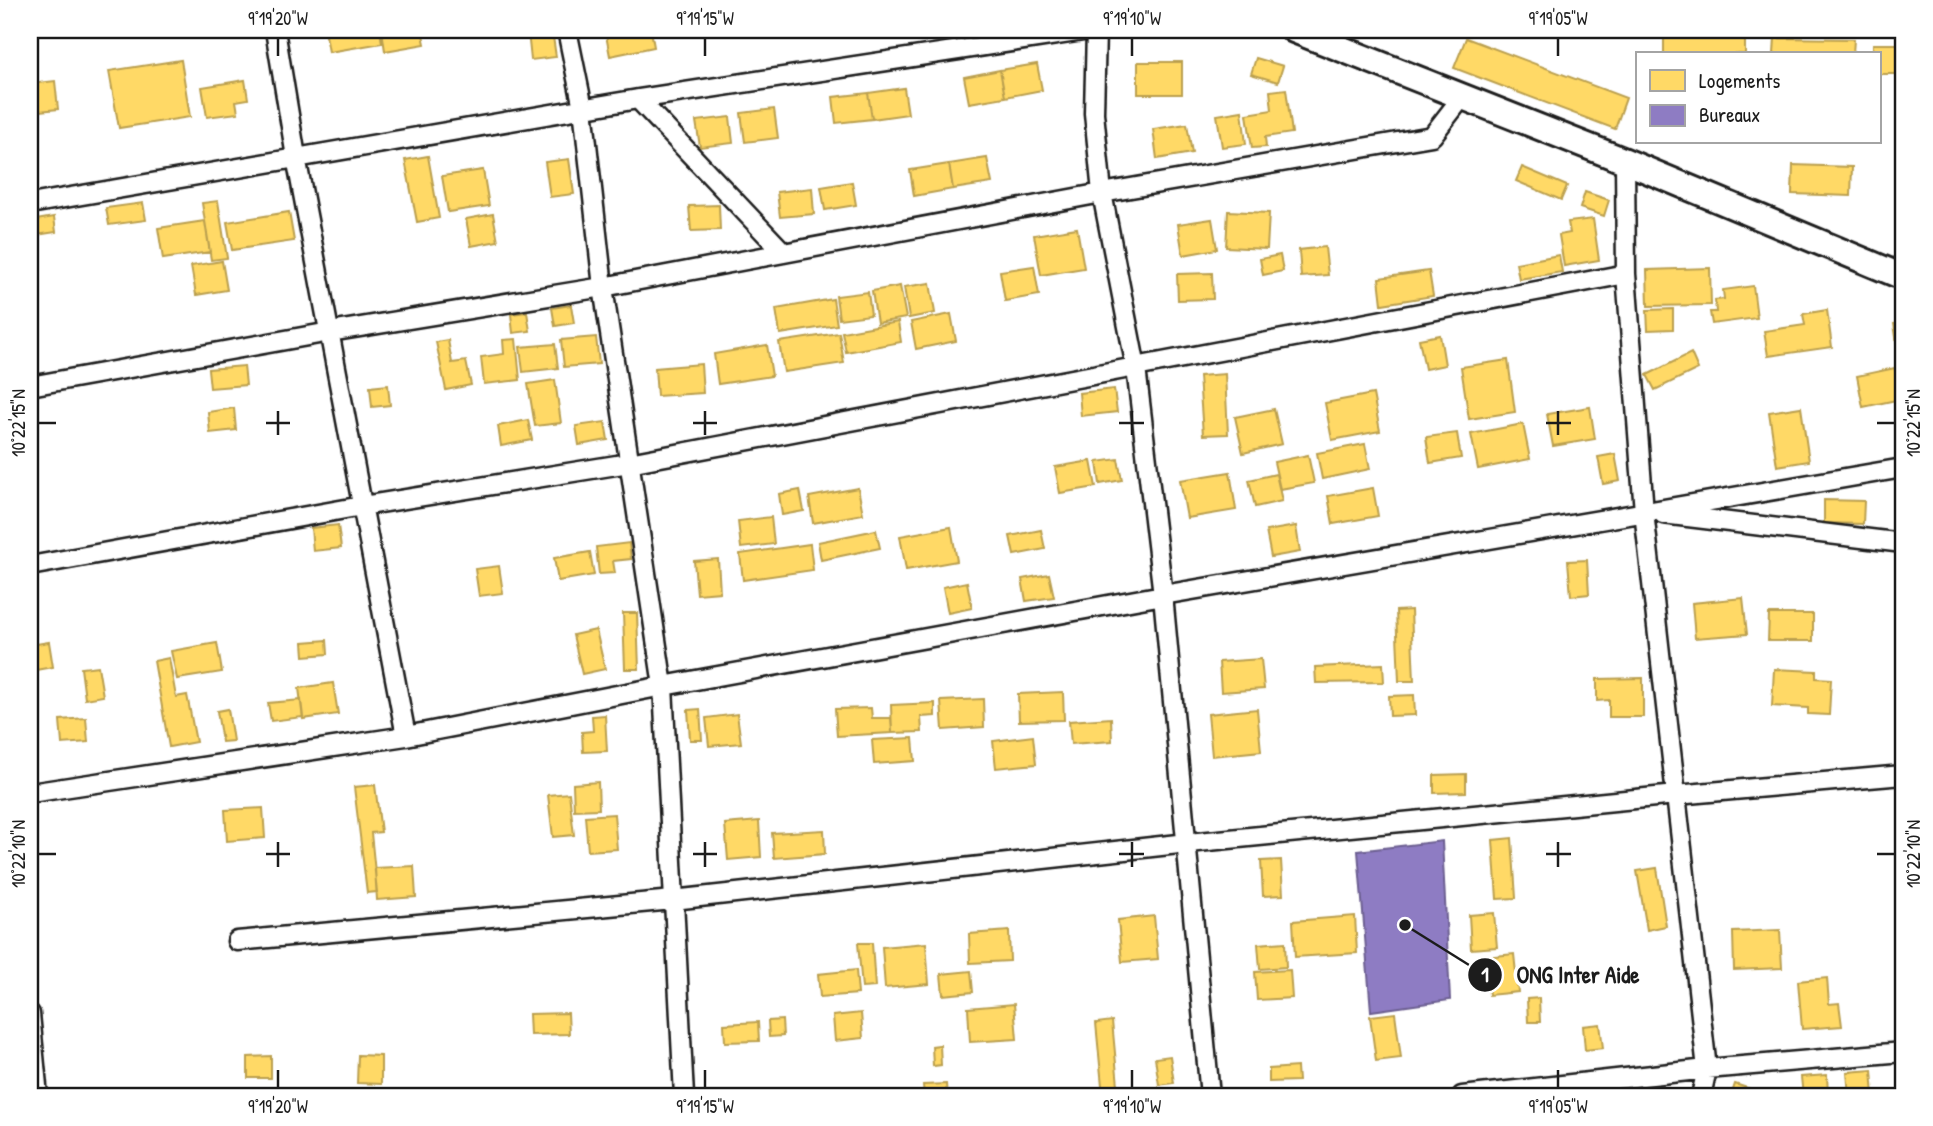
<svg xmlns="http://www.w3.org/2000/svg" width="1933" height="1126" font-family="'Patrick Hand',sans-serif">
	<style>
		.homes { fill: #ffd966; stroke: #bba050; stroke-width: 2 }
		.offices { fill: #8e7cc3; stroke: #6c5f91; stroke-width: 2 }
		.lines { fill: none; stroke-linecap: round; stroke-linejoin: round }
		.minor-casing { stroke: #1c1c1c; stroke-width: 23 }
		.secondary-casing { stroke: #1c1c1c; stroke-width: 30 }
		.minor { stroke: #fff; stroke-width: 18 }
		.secondary { stroke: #fff; stroke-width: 24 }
		.ticks { fill: none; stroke: #1c1c1c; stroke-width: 2.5 }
		.leader { fill: none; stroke: #1c1c1c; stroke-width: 2.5 }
		.callout-dot { fill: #1c1c1c; stroke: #fff; stroke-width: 2.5 }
		.mark-label { font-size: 21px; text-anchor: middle; font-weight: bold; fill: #fff }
		.callout-label { font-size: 23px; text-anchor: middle; font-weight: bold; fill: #1c1c1c; stroke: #fff; stroke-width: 7; stroke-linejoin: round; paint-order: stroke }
		.neatline { fill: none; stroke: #1c1c1c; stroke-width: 2.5 }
		.ticks-label { font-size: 18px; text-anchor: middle; fill: #1c1c1c }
	</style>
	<rect width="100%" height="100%" fill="#fff"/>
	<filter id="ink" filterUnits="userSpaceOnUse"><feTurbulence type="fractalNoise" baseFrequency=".0143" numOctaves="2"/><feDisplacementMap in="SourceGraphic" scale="14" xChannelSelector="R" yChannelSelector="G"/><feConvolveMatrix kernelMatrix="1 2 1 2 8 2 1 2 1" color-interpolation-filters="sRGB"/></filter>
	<g filter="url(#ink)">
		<!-- homes -->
		<path class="homes" d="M325 30H380L382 43 329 52Z
			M382 30H422L425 44 385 51Z
			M552 30 556 57 531 60 528 32Z
			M605 30H651L654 47 610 56Z
			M1664 37H1745V54H1664Z
			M1466 38 1626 98 1615 129 1454 68Z
			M1775 38 1854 39 1853 54H1774Z
			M1873 44H1903V74H1879V54H1873Z
			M1256 58 1283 66 1278 82 1251 74Z
			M181 60 190 117 119 128 109 71Z
			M1138 62H1182V94H1138Z
			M1037 64 1042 90 1005 97 1000 70Z
			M1000 70 1005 97 969 103 964 77Z
			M245 80 248 99 236 101 238 113 207 117 202 87Z
			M55 81 58 109 30 112V84Z
			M904 88 908 114 872 119 868 93Z
			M1286 89 1292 133 1265 137 1266 147 1252 148 1247 114 1272 110 1270 91Z
			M868 93 872 119 836 123 833 97Z
			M774 109 778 138 745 142 741 113Z
			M1242 111 1246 144 1222 147 1217 115Z
			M730 117 733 143 700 147 696 121Z
			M1187 124 1192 153 1157 159 1153 129Z
			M428 156 439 218 417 222 405 160Z
			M987 158 992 183 953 189 949 164Z
			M569 159 574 194 550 197 545 162Z
			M949 164 953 189 914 196 910 170Z
			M1793 165 1852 167 1851 196 1792 194Z
			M1522 167 1567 186 1561 200 1516 181Z
			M483 170 489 206 448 212 442 176Z
			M852 182 856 205 825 210 821 187Z
			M812 188 814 214 780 217 777 192Z
			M1585 192 1609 200 1604 216 1580 208Z
			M218 201 227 258 211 260 202 203Z
			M143 203 146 220 109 225 106 208Z
			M719 205 720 230 691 231 689 206Z
			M1228 211 1269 213 1267 249 1226 247Z
			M289 212 294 241 232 250 227 222Z
			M493 214 498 241 471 246 466 219Z
			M54 217 56 232 30 236V221Z
			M1212 219 1217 249 1183 255 1178 224Z
			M1593 219 1599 260 1564 266 1559 235 1570 233 1568 222Z
			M205 221 210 252 163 259 158 228Z
			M1077 228 1084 268 1041 275 1034 235Z
			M1325 247 1328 275 1301 277 1299 250Z
			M1280 255 1283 271 1263 275 1260 259Z
			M1559 255 1562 272 1519 279 1516 263Z
			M222 261 227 290 196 295 191 266Z
			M1034 266 1039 295 1005 301 1000 271Z
			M1710 268 1711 305 1648 306 1647 270Z
			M1429 271 1433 296 1382 304 1379 278Z
			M1212 273 1213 299 1178 300 1177 274Z
			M930 283 935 313 909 318 904 287Z
			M900 286 906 318 877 323 872 291Z
			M1753 286 1757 318 1712 324 1710 312H1716L1715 300 1724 299 1723 290Z
			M868 292 871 315 839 319 836 296Z
			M833 299 837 325 780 334 776 309Z
			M571 305 574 323 555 326 552 308Z
			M1673 309V329L1648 330 1647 310Z
			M1827 310 1832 347 1768 356 1764 331 1805 325 1803 314Z
			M527 312 530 331 513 333 511 314Z
			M951 314 956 341 916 349 911 322Z
			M898 322 901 342 846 352 842 332Z
			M1903 323V364H1900L1894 324Z
			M839 333 844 363 784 372 779 342Z
			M1440 335 1445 365 1425 369 1419 339Z
			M596 337 599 364 564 367 561 340Z
			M516 339 520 380 484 384 481 357 504 354 503 340Z
			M448 340 452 363 466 361 471 385 446 390 436 342Z
			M555 344 558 368 523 372 520 347Z
			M767 345 772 376 718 384 714 354Z
			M1691 353 1698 369 1655 390 1647 375Z
			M1508 360 1515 412 1469 419 1461 367Z
			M701 364 703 393 657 396 655 368Z
			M244 366 246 385 210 388 208 369Z
			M1895 368 1901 399 1863 407 1857 376Z
			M1225 374 1228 434 1203 435 1199 376Z
			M555 380 561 423 535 426 528 384Z
			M388 385 390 405 372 407 370 387Z
			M1114 389 1117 412 1081 416 1079 393Z
			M1373 394 1380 431 1332 440 1325 403Z
			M1590 407 1595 439 1553 446 1547 414Z
			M1801 407 1809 461 1777 466 1769 412Z
			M234 408 236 430 210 433 208 412Z
			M1274 409 1282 444 1243 453 1235 417Z
			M528 420 532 440 501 446 498 426Z
			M605 422 608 440 579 445 576 426Z
			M1523 424 1530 459 1478 469 1471 434Z
			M1457 433 1461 458 1430 463 1426 437Z
			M1365 444 1370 469 1322 479 1317 453Z
			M1615 454 1620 481 1603 484 1598 457Z
			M1308 455 1314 483 1280 489 1274 462Z
			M1118 459 1122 480 1100 484 1097 462Z
			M1091 461 1096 487 1060 493 1055 467Z
			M1230 472 1236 510 1187 518 1180 480Z
			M1276 474 1282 501 1255 507 1249 480Z
			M858 488 863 514 813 523 809 497Z
			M1373 488 1378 516 1333 524 1328 496Z
			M800 490 804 511 782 515 779 494Z
			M1824 500 1864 501 1863 524 1824 523Z
			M771 517 774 544 741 548 738 521Z
			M338 525 341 548 313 551 311 528Z
			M1296 526 1300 552 1271 557 1266 531Z
			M951 527 957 561 906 570 900 536Z
			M876 530 880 548 821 560 818 542Z
			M1041 530 1045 549 1014 555 1010 536Z
			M629 543 631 559 613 561 615 573 599 574 596 547Z
			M810 544 813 570 743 580 740 554Z
			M590 552 594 575 558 581 554 558Z
			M718 559 720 592 697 594 694 561Z
			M1587 560 1589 594 1571 596 1568 561Z
			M499 566 503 593 479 596 475 569Z
			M1049 574 1054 597 1026 601 1022 579Z
			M967 582 972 608 948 613 943 587Z
			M1743 598 1747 634 1695 638 1692 603Z
			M1411 610 1414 681H1399L1396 611Z
			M623 613H637L639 669H625Z
			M1769 614H1813V641H1768Z
			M596 630 605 669 582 674 573 635Z
			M327 640 328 654 304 656 303 642Z
			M49 642 53 667 30 671V645Z
			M217 643 222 672 177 679 171 651Z
			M169 658 176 697 187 695 196 742 169 747 154 661Z
			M1261 659 1264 689 1221 692 1219 662Z
			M1383 664 1384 682 1316 683 1315 667Z
			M98 666 103 696 85 699 81 668Z
			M1774 669 1816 671V678L1831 679 1829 715 1808 714V708L1772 706Z
			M1643 678V717H1609V700L1597 701V679Z
			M333 683 338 714 303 719 299 688Z
			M1063 692 1064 720 1019 721 1018 694Z
			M1414 695 1415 715 1390 716 1389 696Z
			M983 699 984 727 943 730 941 701Z
			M301 700 303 717 271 721 268 703Z
			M935 703V716L921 717 922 732 892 733 891 705Z
			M871 708 872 718H891L892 733 837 736 835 709Z
			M228 709 233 741 222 742 217 711Z
			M700 709 702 740H690L688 710Z
			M1257 709 1261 751 1212 756 1208 714Z
			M737 714 741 743 709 746 706 718Z
			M605 715 607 751 583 752 582 732 593 731 592 716Z
			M86 718 88 742 62 744 60 720Z
			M1111 718 1112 741 1071 744 1069 721Z
			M1033 736 1036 764 996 768 993 741Z
			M913 738 915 761 874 764 872 740Z
			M1466 774V792L1434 793V775Z
			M598 782 599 809 574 810 573 784Z
			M375 785 381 832 371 833 377 892 367 893 354 787Z
			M569 793 574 835 553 837 548 795Z
			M263 808 265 838 227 841 225 810Z
			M614 814 617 849 588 851 585 816Z
			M759 821 761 857 728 860 725 824Z
			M824 830 825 854 774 858 772 833Z
			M1512 838 1516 898 1497 899 1493 840Z
			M1426 849 1430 898 1395 900 1392 851Z
			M1281 860 1283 895 1263 896 1261 861Z
			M414 866 416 897 377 900 375 868Z
			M1657 868 1666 926 1647 930 1637 871Z
			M1900 886H1903V908H1901Z
			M1494 913 1497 947 1471 949 1469 915Z
			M1154 916 1158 959 1122 962 1118 920Z
			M1355 916 1357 953 1295 957 1293 921Z
			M1780 930 1782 968 1734 970 1733 932Z
			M1009 931 1010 961 970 963 969 934Z
			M1285 942 1286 967 1260 969 1258 944Z
			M858 943H872L875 987 862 988Z
			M926 943 929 984 885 988 882 947Z
			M1514 954 1518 992 1489 995 1485 957Z
			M1445 959 1446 991 1414 992V960Z
			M856 970 858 994 820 997 818 974Z
			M1290 970 1292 998 1257 1000 1255 972Z
			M971 971 973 992 943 995 941 974Z
			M1827 978 1829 1004 1839 1003 1842 1026 1802 1029 1798 981Z
			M1539 998 1540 1022H1528L1527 999Z
			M1014 1004 1017 1039 970 1042 968 1008Z
			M568 1013 569 1034 530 1035 529 1014Z
			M861 1013 863 1038 835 1041 833 1016Z
			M1395 1013 1401 1058 1376 1061 1370 1016Z
			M782 1020 783 1036 769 1037 768 1021Z
			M1112 1021 1119 1096H1103L1096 1023Z
			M758 1022 759 1041 725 1042 724 1024Z
			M1600 1024 1603 1048 1585 1050 1583 1026Z
			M940 1045 941 1065 933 1066 932 1046Z
			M358 1055 381 1056V1084L357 1083Z
			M271 1056V1078H248V1057Z
			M1170 1056 1174 1083 1159 1085 1155 1058Z
			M1297 1067 1298 1081 1269 1082V1069Z
			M1872 1070 1874 1096H1849L1847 1072Z
			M1827 1075 1828 1094 1803 1096 1801 1077Z
			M946 1084 947 1096H924L923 1085Z
			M1735 1084 1753 1090 1751 1096H1731Z"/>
		<!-- offices -->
		<path class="offices" d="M1442 841 1450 1000 1371 1011 1358 851Z"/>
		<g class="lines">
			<defs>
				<path id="minor" d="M275 30 296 157 406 736
					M567 30 583 108 603 287 663 686 684 1096
					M1096 30 1094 113 1102 193 1136 368 1163 595 1210 1096
					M638 99 784 253
					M1625 161 1626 274 1644 512 1707 1069 1701 1096
					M30 204 638 99 1090 30
					M30 386 330 332 603 287 1102 193 1432 136 1463 96
					M1663 514 1903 543
					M30 566 362 506 629 463 1626 274
					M30 793 406 736 663 686 1163 595 1903 468
					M237 941 673 900 1188 843 1676 795 1903 775
					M30 1014 38 1096
					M1462 1096 1707 1069 1903 1052"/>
				<path id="secondary" d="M1294 30 1625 161 1903 277"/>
			</defs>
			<!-- minor casing -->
			<use href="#minor" class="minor-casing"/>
			<!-- secondary casing -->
			<use href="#secondary" class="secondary-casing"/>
			<!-- minor -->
			<use href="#minor" class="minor"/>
			<!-- secondary -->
			<use href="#secondary" class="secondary"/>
		</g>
	</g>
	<!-- ticks -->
	<path class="ticks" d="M278 38V56M705 38V56M1132 38V56M1558 38V56M278 411V435M705 411V435M1132 411V435M1558 411V435M38 423H56M266 423H290M693 423H717M1119 423H1144M1546 423H1571M1877 423H1895M278 842V867M705 842V867M1132 842V867M1558 842V867M38 854H56M266 854H290M693 854H717M1119 854H1144M1546 854H1571M1877 854H1895M278 1070V1088M705 1070V1088M1132 1070V1088M1558 1070V1088"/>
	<!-- callouts -->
	<path class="leader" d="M1405 925L1485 975"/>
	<g class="callout-dot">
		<circle cx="1405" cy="925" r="7"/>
		<circle cx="1485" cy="975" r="18"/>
	</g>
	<g class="mark-label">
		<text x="1485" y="982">1</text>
	</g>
	<g class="callout-label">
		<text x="1578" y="983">ONG Inter Aide</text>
	</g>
	<!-- margin -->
	<rect width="1933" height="1126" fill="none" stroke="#fff" stroke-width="77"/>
	<!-- legend -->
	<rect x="1636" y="52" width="245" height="91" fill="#ffffff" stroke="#a4a4a4" stroke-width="2"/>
	<rect x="1650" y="70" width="35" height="21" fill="#ffd966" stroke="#a4a4a4" stroke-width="2"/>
	<text x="1699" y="88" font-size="21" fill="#1c1c1c">Logements</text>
	<rect x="1650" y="105" width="35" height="21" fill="#8e7cc3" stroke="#a4a4a4" stroke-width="2"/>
	<text x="1699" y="122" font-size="21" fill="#1c1c1c">Bureaux</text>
	<rect x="38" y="38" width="1857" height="1050" class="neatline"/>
	<g class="ticks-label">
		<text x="278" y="25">9°19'20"W</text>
		<text x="705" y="25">9°19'15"W</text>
		<text x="1132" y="25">9°19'10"W</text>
		<text x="1558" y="25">9°19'05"W</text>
		<text transform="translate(19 423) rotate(-90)" y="6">10°22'15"N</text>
		<text transform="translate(1914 423) rotate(-90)" y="6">10°22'15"N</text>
		<text transform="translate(19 854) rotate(-90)" y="6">10°22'10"N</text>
		<text transform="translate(1914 854) rotate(-90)" y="6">10°22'10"N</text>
		<text x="278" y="1113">9°19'20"W</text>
		<text x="705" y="1113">9°19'15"W</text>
		<text x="1132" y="1113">9°19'10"W</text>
		<text x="1558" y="1113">9°19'05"W</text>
	</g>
</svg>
